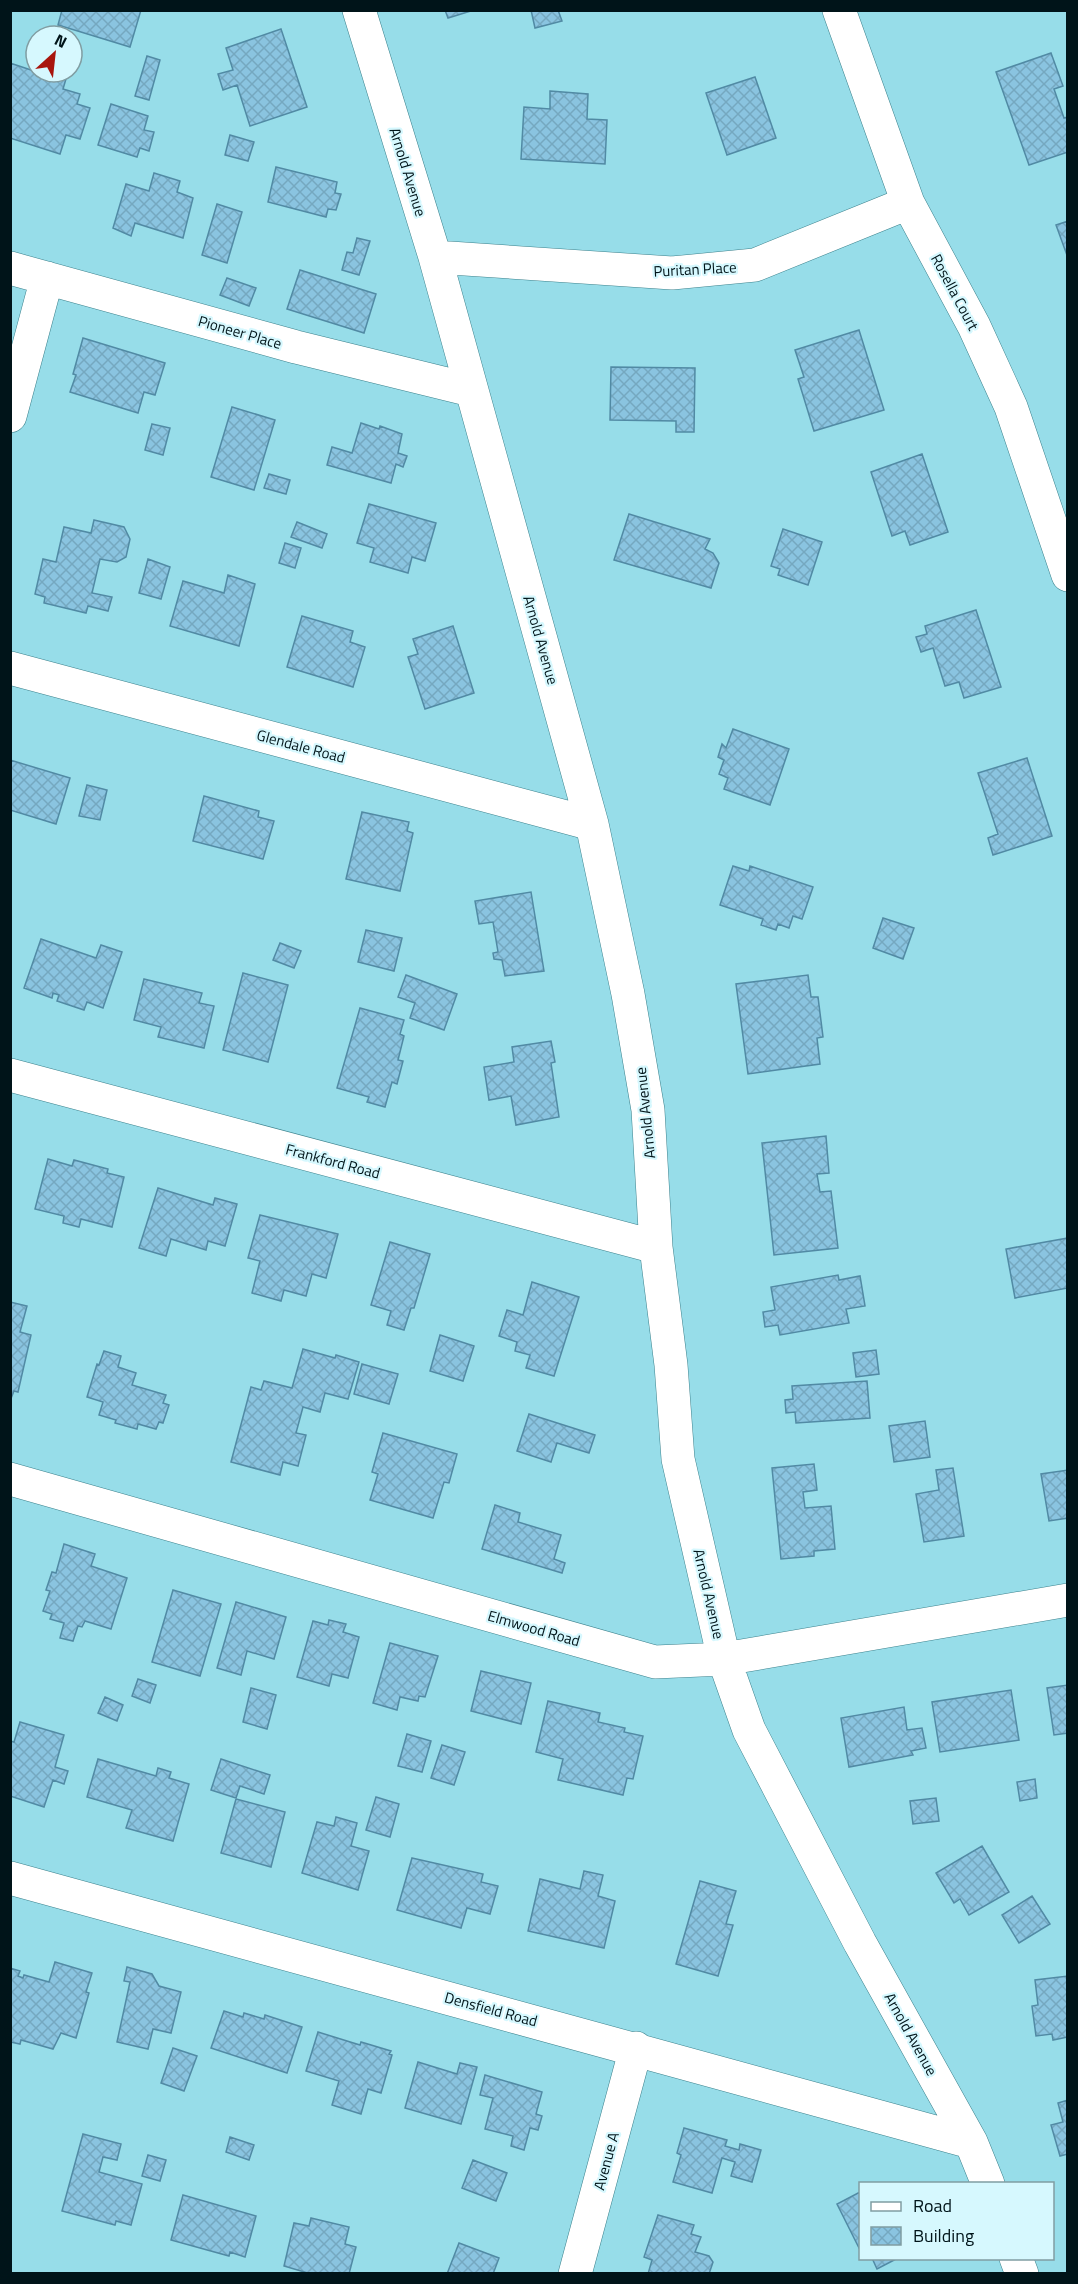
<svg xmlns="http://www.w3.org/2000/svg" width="1078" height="2284" font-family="'Titillium Web',sans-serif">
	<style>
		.building { fill: url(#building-cross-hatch); stroke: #518aa4; stroke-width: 1.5 }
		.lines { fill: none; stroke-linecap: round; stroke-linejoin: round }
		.minor-casing { stroke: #3c828d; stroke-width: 34 }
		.minor { stroke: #fff; stroke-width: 33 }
		.labels { text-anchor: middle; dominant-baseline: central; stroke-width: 4.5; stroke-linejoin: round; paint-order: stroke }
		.street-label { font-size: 15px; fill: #001419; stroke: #d6f8fe }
	</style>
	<defs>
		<pattern id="building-cross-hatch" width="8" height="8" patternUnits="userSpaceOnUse" patternTransform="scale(1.5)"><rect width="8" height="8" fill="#8ac4e0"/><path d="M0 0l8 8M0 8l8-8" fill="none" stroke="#75a8c0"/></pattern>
	</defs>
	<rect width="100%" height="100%" fill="#97dde9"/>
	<!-- building -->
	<path class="building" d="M62 10H141L130 47 58 25Z
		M445 10H474L448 18Z
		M531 10H558L562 21 535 28Z
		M281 29 307 107 250 126 237 85 223 90 218 74 233 70 226 48Z
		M1051 53 1063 86 1054 89 1064 118 1068 117V152L1029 165 996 72Z
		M147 56 160 60 149 100 135 96Z
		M10 63 43 74 68 72 63 89 80 94 77 104 90 108 80 139 66 135 60 154 10 138Z
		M755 77 776 138 727 155 706 93Z
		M550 91 588 94 587 119 607 120 605 164 521 159 524 107 550 109Z
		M111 104 148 116 144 130 154 132 149 151 140 148 137 157 98 145Z
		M230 135 254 142 248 161 225 155Z
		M276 167 337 182 335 193 341 194 336 210 328 209 326 217 268 202Z
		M154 173 180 181 177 192 193 198 183 238 135 223 131 236 113 228 126 184 149 191Z
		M217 204 242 212 227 263 202 255Z
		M1068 221V258L1056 225Z
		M357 238 370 241 359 275 342 270 347 252 353 253Z
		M300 270 376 294 364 333 287 309Z
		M227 278 256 288 249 306 220 295Z
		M859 330 884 410 814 431 798 379 804 377 795 350Z
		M83 338 165 363 155 395 144 392 138 413 70 392 76 375 73 374Z
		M611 367 695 368 694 432H676V421L610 420Z
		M232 407 275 420 254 490 211 477Z
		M361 423 379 429 380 426 402 434 398 453 407 456 403 467 396 464 391 483 327 465 332 447 352 453Z
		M152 424 170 428 163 455 145 450Z
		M922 454 948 532 910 545 905 531 892 536 871 472Z
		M269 474 290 480 286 494 264 488Z
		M369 504 436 523 425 561 412 557 408 573 370 562 374 548 357 543Z
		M629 514 710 539 705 549 713 553 719 563 711 588 614 560Z
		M94 520 124 527 130 539 126 557 117 562 100 559 92 593 112 597 108 611 88 606 86 613 44 603 45 597 35 594 43 559 56 562 64 527 91 533Z
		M297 522 327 534 322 548 291 537Z
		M783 529 822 542 808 585 778 575 780 569 771 566Z
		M285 543 301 548 295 568 279 563Z
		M148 559 170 567 161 599 139 593Z
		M228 575 255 584 239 646 170 626 183 581 224 593Z
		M976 610 1001 687 964 698 959 682 945 686 933 648 921 652 916 637 927 634 925 626Z
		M302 616 353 631 350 642 365 647 353 687 287 667Z
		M453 626 474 693 425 709 408 657 418 654 413 639Z
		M733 729 789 749 770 805 724 789 728 778 719 774 724 760 718 757 722 744 726 748Z
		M1027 758 1052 836 993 855 988 838 998 834 978 773Z
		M10 760 70 778 56 824 10 810Z
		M87 785 107 790 100 820 79 816Z
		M204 796 259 811 258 817 274 821 263 859 193 841Z
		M362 812 409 822 407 831 413 833 400 891 346 879Z
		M733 866 749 871 750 866 813 887 802 919 793 916 789 928 778 924 776 930 761 925 763 919 720 905Z
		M531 892 544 971 505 976 502 960 494 959 493 953 498 952 493 922 479 924 475 901Z
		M883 918 914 928 903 959 873 948Z
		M366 930 402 938 394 971 358 962Z
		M41 939 96 958 101 945 122 952 103 1008 87 1002 84 1010 57 1001 59 995 53 993 52 998 24 988Z
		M280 943 301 951 294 968 273 960Z
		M243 973 288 985 268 1062 223 1050Z
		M406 975 457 994 444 1030 410 1018 415 1003 398 997Z
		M808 975 811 997H818L823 1037 817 1038 820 1064 748 1074 736 984Z
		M144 979 202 993 199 1003 214 1006 204 1048 158 1037 161 1027 134 1020Z
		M360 1008 404 1020 400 1034 404 1036 398 1060 403 1061 397 1084 392 1082 385 1107 367 1102 369 1097 337 1088Z
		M551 1041 555 1062 551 1063 559 1117 516 1125 511 1096 489 1100 484 1067 514 1062 512 1047Z
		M826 1136 829 1173 817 1174 820 1192 831 1191 838 1248 774 1255 762 1143Z
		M48 1159 72 1166 74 1160 108 1169 107 1173 124 1177 112 1227 81 1219 79 1227 63 1223 64 1216 35 1209Z
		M158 1188 213 1205 215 1198 237 1204 225 1246 208 1241 206 1250 171 1239 166 1256 139 1248Z
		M260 1215 338 1234 326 1278 312 1274 306 1296 284 1290 281 1301 252 1293 260 1261 248 1258Z
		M1068 1238V1288L1015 1298 1006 1249Z
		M390 1242 430 1254 414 1308H411L404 1330 387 1325 391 1311 371 1305Z
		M838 1275 839 1280 860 1276 865 1306 846 1309 849 1323 780 1335 778 1325 765 1327 763 1312 775 1310 771 1287Z
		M532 1282 579 1297 554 1376 526 1368 530 1355 515 1351 517 1342 499 1336 507 1310 523 1315Z
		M10 1302 27 1306 20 1332 31 1335 18 1392 14 1391 10 1401Z
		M440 1335 474 1346 463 1381 430 1371Z
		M303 1349 335 1358 336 1355 359 1362 348 1399 325 1393 320 1412 303 1407 296 1433 306 1435 298 1466 283 1462 280 1475 231 1462 251 1387 261 1390 264 1381 292 1388Z
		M876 1350 879 1374 856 1377 853 1353Z
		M104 1351 121 1356 118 1367 136 1373 132 1385 166 1395 163 1403 169 1405 163 1423 159 1422 156 1429 138 1424 137 1429 115 1423 116 1420 99 1415 103 1402 87 1397 97 1364 99 1365Z
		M362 1364 398 1374 389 1404 354 1394Z
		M867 1381 870 1418 796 1423 795 1412 786 1413 785 1400 793 1399 792 1386Z
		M529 1414 595 1435 589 1453 557 1443 551 1462 517 1451Z
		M925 1421 930 1457 894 1462 889 1426Z
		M383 1433 457 1454 449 1483 444 1482 433 1518 370 1500 378 1474 372 1472Z
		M814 1464 817 1490 803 1492 805 1508 831 1506 835 1549 814 1551V1556L781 1559 772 1468Z
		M953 1468 964 1536 924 1542 916 1494 939 1490 936 1470Z
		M1068 1470V1518L1049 1521 1041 1474Z
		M495 1505 520 1513 518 1522 561 1535 554 1559 565 1563 562 1573 482 1549Z
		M64 1544 95 1554 91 1566 127 1578 111 1629 85 1621 82 1627 78 1626 73 1641 60 1638 64 1623 50 1619 52 1614 43 1611 50 1591 46 1590 52 1572 56 1573Z
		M173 1590 221 1604 200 1676 152 1662Z
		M236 1602 286 1617 274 1659 247 1651 241 1675 217 1668Z
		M329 1620 346 1624 343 1632 359 1637 348 1678 332 1674 329 1686 297 1677 313 1621 328 1625Z
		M390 1643 438 1656 425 1697 419 1696 418 1701 400 1697 397 1710 373 1703Z
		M481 1671 531 1683 521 1724 471 1711Z
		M138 1679 156 1685 150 1703 132 1696Z
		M1068 1685V1733L1054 1735 1047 1688Z
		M251 1688 276 1695 267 1729 243 1722Z
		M1011 1690 1019 1740 940 1752 932 1702Z
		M105 1697 123 1705 117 1721 98 1713Z
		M548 1701 600 1713 598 1722 625 1728 624 1732 643 1736 633 1779 627 1778 623 1795 558 1780 563 1759 536 1752Z
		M904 1707 907 1730 922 1728 926 1748 911 1751 913 1755 849 1767 841 1718Z
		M20 1722 64 1735 55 1767 68 1771 64 1784 53 1780 44 1807 10 1796V1741L14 1742Z
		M407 1734 431 1741 422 1772 398 1766Z
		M442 1745 465 1752 454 1785 431 1778Z
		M98 1759 156 1776 158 1768 171 1772 169 1778 189 1784 173 1841 126 1828 132 1810 87 1797Z
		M221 1759 270 1775 264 1794 240 1786 236 1798 211 1790Z
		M1035 1779 1037 1798 1020 1801 1017 1782Z
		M376 1797 399 1804 390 1837 366 1830Z
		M936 1798 939 1821 913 1824 910 1801Z
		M236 1799 285 1812 271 1867 221 1853Z
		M336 1817 357 1823 351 1846 369 1851 358 1890 302 1873 317 1822 334 1826Z
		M982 1846 1009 1892 969 1915 960 1899 954 1903 936 1873Z
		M412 1858 483 1874 481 1882 498 1886 490 1914 467 1908 461 1928 397 1910Z
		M584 1871 603 1875 598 1896 615 1901 604 1948 528 1931 540 1879 580 1889Z
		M700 1881 736 1891 726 1924 733 1925 718 1976 676 1964Z
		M1032 1896 1050 1924 1019 1943 1002 1915Z
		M55 1962 92 1973 86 1992 89 1993 76 2038 61 2033 53 2049 21 2040 20 2044 10 2042V1968L20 1971 18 1976 23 1978 24 1975 49 1982Z
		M127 1967 152 1974 159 1986 181 1992 171 2033 153 2029 148 2049 117 2042 130 1982 124 1981Z
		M1068 1976V2037L1053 2040 1052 2034 1036 2036 1032 2006 1038 2005 1035 1980Z
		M224 2011 243 2017 244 2013 264 2019 265 2015 302 2027 287 2073 211 2048Z
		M318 2032 360 2045 361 2042 391 2051 389 2054 392 2055 381 2093 368 2089 361 2114 332 2105 339 2081 306 2071Z
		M173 2048 197 2056 184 2091 161 2083Z
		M418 2062 457 2074 460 2063 477 2067 461 2124 405 2108Z
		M485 2075 542 2092 536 2114 542 2116 538 2130 530 2128 524 2150 511 2146 513 2136 485 2129 493 2098 480 2095Z
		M1068 2100V2154L1060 2156 1051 2125 1063 2122 1058 2103Z
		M684 2128 727 2140 725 2146 739 2150 740 2144 761 2150 752 2182 731 2176 735 2162 722 2158 712 2193 673 2182 681 2155 677 2153Z
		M83 2134 121 2144 117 2160 103 2157 99 2172 142 2184 131 2225 116 2221 115 2225 62 2211Z
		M230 2137 254 2145 249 2160 226 2152Z
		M148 2155 166 2160 160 2181 142 2176Z
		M473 2160 507 2173 496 2201 462 2188Z
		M860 2192V2250L837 2204Z
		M183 2195 256 2216 245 2257 230 2252 229 2256 171 2240Z
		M658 2215 694 2225 691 2234 701 2237 695 2252 709 2256 713 2262 709 2274H648L652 2260 644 2257Z
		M311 2218 349 2227 345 2244 356 2247 349 2274H311L284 2266 294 2223 309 2226Z
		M459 2243 499 2258 493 2274H447Z
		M872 2258H898L877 2269Z"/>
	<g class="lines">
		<defs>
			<path id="minor" d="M359 10 435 257 592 824 628 994 648 1110 656 1247 671 1365 678 1459 724 1659 749 1730 860 1943 971 2142 988 2184
				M839 10 908 203 974 326 1011 407 1068 575
				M435 257 672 273 755 265 908 203
				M10 268 296 347 471 390
				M10 416 47 278
				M10 668 592 824
				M10 1075 656 1247
				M10 1479 655 1662 724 1659 1068 1600
				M10 1878 971 2142
				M1016 2258 1022 2274
				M575 2274 636 2048"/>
		</defs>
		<!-- minor casing -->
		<use href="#minor" class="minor-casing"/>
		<!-- minor -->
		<use href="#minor" class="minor"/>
	</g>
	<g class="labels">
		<!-- street labels -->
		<g class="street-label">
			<text transform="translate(408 172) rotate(73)">Arnold Avenue</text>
			<text transform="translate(695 269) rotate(-3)">Puritan Place</text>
			<text transform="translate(955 292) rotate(62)">Rosella Court</text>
			<text transform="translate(240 332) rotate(16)">Pioneer Place</text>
			<text transform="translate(541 640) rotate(74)">Arnold Avenue</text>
			<text transform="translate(301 746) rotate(15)">Glendale Road</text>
			<text transform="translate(645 1113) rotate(-96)">Arnold Avenue</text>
			<text transform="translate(333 1161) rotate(15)">Frankford Road</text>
			<text transform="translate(709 1594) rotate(77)">Arnold Avenue</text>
			<text transform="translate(534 1628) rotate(16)">Elmwood Road</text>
			<text transform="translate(491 2009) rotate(15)">Densfield Road</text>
			<text transform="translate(911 2034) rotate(61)">Arnold Avenue</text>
			<text transform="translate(606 2161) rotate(-75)">Avenue A</text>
		</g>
	</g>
	<!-- border -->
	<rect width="1078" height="2284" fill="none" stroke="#001419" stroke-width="24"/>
	<!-- legend -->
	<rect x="859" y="2182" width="195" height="78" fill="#d6f8fe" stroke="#809da2" stroke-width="1.5"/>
	<rect x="871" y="2202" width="30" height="9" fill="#ffffff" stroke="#809da2" stroke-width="1.5"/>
	<text x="913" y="2212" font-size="18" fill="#001419">Road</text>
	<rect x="871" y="2227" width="30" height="18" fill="url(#building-cross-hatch)" stroke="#809da2" stroke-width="1.5"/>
	<text x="913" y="2242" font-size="18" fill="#001419">Building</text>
	<!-- north arrow -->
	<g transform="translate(54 54) rotate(27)"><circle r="28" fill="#d6f8fe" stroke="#809da2" stroke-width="1.5"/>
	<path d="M0-4.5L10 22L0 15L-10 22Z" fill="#a8150d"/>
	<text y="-9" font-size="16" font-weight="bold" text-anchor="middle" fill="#001419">N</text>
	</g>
</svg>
